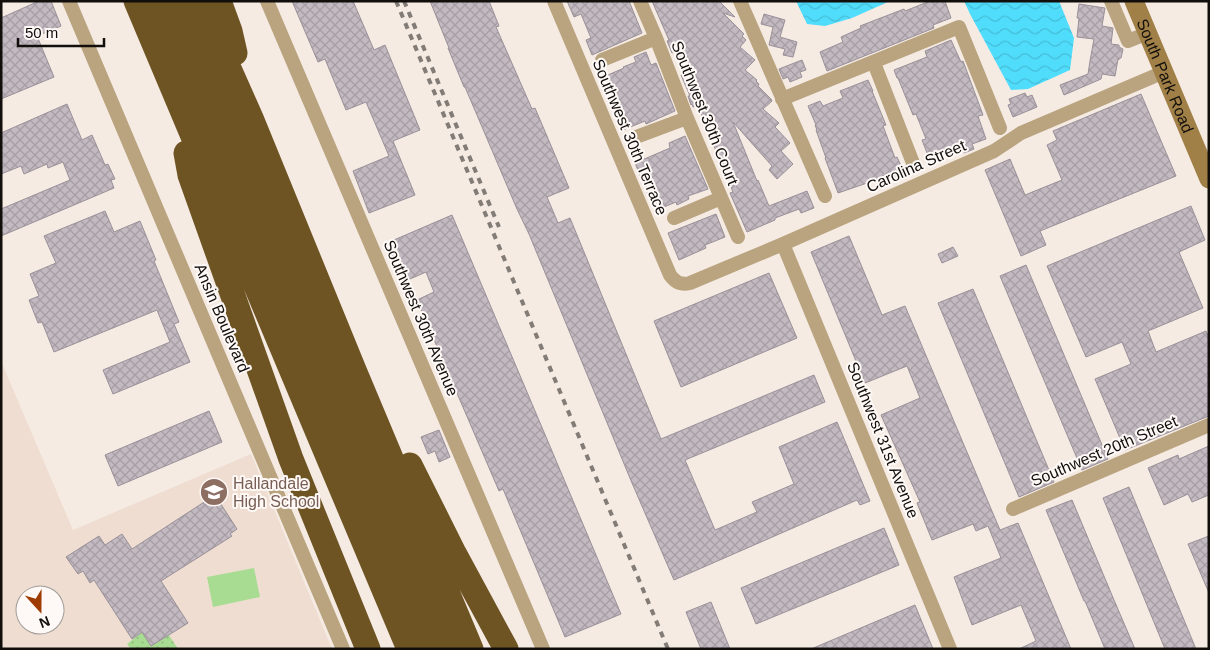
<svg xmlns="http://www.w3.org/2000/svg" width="1210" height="650" font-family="Arial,sans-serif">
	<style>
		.built { fill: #eeddd0; fill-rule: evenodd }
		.park { fill: url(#park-dots) }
		.pitch { fill: #a8dc92 }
		.water { fill: url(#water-waves) }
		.building { fill: url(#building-cross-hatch); stroke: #999099 }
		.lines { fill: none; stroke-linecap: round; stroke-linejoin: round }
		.street { stroke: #baa47f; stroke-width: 14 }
		.secondary { stroke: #a18047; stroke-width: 19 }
		.highway { stroke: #6f5423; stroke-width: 25 }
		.rail { stroke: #827b76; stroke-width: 4; stroke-dasharray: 6 6; stroke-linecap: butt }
		.labels { text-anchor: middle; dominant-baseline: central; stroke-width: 4; stroke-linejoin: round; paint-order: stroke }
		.street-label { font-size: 16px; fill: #110e0b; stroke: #fef9f6 }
		.education-label { font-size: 16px; fill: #785e54; stroke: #fef9f6; text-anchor: start }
	</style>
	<defs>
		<pattern id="park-dots" width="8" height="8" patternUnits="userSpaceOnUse" patternTransform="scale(1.25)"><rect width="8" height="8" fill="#a8dc92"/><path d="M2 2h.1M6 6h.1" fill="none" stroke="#90bc7d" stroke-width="1.8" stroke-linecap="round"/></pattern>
		<pattern id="water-waves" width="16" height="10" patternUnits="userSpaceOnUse" patternTransform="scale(1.25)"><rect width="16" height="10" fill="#50ddfc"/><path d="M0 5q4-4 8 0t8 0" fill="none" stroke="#45bcd7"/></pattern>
		<pattern id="building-cross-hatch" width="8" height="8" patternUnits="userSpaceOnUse" patternTransform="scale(1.25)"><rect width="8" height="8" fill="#c2b9c1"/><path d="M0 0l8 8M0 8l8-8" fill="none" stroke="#a69ea4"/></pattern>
	</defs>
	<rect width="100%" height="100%" fill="#f5ebe3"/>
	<!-- built -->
	<path class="built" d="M1 361 73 530 251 454 332 649H1ZM25 595H55V625H25Z"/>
	<!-- park -->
	<path class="park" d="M142 632 151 646 169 635 178 649H131L127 644Z"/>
	<!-- pitch -->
	<path class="pitch" d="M254 568 260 597 213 607 207 577Z"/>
	<!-- water -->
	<path class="water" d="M796 1H890L852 18 825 26 807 24Z
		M964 1H1059L1074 38 1070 70 1028 89 1011 90 970 14Z"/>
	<!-- building -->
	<path class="building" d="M39 1H51L61 26 37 36 54 77 1 99V18Z
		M292 1H353L374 50 385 45 420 130 393 141 415 195 369 213 353 171 389 156 366 102 346 110 325 59 318 62Z
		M430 1H489L499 26 496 27 532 109 535 108 569 188 547 197 558 223 570 218 661 439 814 375 825 402 685 460 715 530 757 512 752 502 794 484 779 447 837 422 870 501 860 505 857 500 674 580 632 483 529 234 517 209 465 87H464L448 48H449Z
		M567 1H629L642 33 592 55 586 40 591 38 581 14 574 17Z
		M652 1H719L735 17 723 13 744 34 742 36 746 40 740 47 755 60 745 70 757 80 756 81 759 84 758 86 771 99 772 101 763 109 779 123 775 127 790 143 781 151 793 164 777 179 769 170 772 166 733 122 757 181 758 180 769 206 807 191 814 208 801 213 799 209 775 218V220L747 232 730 193 733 192 711 139 718 136 717 133 719 132 713 115 703 119 698 105 693 107 692 104 691 105 688 96H690L681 75 685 74 684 72 686 71 677 51 672 53 667 41 669 40Z
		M930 1H945L951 18 933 25 934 28 827 71 820 52 843 42 841 37 861 28 860 26 904 9 905 11Z
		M1079 4 1105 8 1102 26 1113 28 1111 44 1119 45V47L1123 49 1121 58H1119V60L1118 59 1115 76 1102 74 1101 79 1064 95 1060 85 1088 74 1090 61 1094 39 1077 37 1079 18H1077Z
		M764 14 785 20 780 37 797 42 793 57 783 55 785 49 769 45 773 27 761 24Z
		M951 40 961 62 963 61 983 115 978 116 986 139 972 144 974 149 964 153 962 146 929 158 922 140 926 139 916 114 913 115 898 78H897L894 70 927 57 925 51Z
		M646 52 651 65 656 63 675 111 646 124 645 121 623 130 601 78 624 68 623 67 636 62 634 57Z
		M802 60 806 70 800 72 802 77 790 82 788 77 783 79 779 69Z
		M868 80 873 91H872L886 125 883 126 895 158 897 157 904 172 891 178 889 173 867 183 838 193 825 158H826L816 130H817L815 125H816L808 106 820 101 823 106 843 98 840 91Z
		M1025 93 1027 97 1032 95 1037 107 1013 117 1008 105 1011 104 1009 99Z
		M1141 94 1176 176 1040 231 1046 245 1021 256 985 170 1010 159 1025 195 1062 180 1047 145 1057 140 1053 131Z
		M67 104 82 140 92 135 105 165 108 164 115 179 111 180 114 188 1 236V209L70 180 63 162 48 168 47 164 24 174 21 166 1 174V133Z
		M685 136 708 189 688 196 689 199 677 205 676 202 659 209 656 202 652 204 635 163 670 148 669 143Z
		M1191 206 1205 240 1179 252 1203 308 1148 331 1156 352 1206 331 1209 338V416L1125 450 1095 379 1131 364 1122 342 1086 357 1047 266Z
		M105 211 114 232 140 221 156 260 154 261 179 322 174 324 190 362 113 394 103 370 170 342 157 310 54 352 42 322 38 323 29 300 39 296 30 274 56 263 44 236Z
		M716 214 725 237 705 245 706 248 679 260 668 233Z
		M452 215 621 614 565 637 503 489 499 491 417 300 434 292 426 272 403 282 387 243Z
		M849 236 882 315 905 306 1000 530 1018 523 1071 649H1019L1036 641 1021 605 972 625 954 577 1001 558 988 526 976 531 973 524 932 540 917 503 920 502 881 415 920 398 907 366 865 383 811 252Z
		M953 247 958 256 942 263 938 254Z
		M1026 265 1108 459 1082 470 1000 276Z
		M769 273 797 338 681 387 654 321Z
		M973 289 1054 482 1019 497 938 303Z
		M209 411 222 442 118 486 105 455Z
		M439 430 450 457 439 462 435 451 428 454 421 437Z
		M1209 446V495L1192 502 1188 494 1164 505 1148 468 1178 455 1179 459Z
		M1129 487 1196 649H1165L1103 498Z
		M215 495 237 529 230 534 232 536 161 581 188 623 151 646 142 632 132 639 94 580 90 583 83 571 78 574 66 557 99 536 105 545 122 534 132 549Z
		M1072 500 1114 600 1135 649H1105L1085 601H1084L1046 510Z
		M884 528 899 565 756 624 741 588Z
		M1209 536V593L1188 544Z
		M711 602 730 649H701L686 612Z
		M915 605 933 649H811Z"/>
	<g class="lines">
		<!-- street -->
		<path class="street" d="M69 1 343 649
			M267 1 543 649
			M554 1 670 275C676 283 681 285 690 283L783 244 994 151 1021 133 1164 72
			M640 1 656 38 687 118 738 237
			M740 1 825 196
			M1111 1 1128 41 1148 33
			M602 60 656 38
			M874 63 913 163
			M782 99 959 27 1000 128
			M636 137 687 118
			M674 218 721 198
			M783 244 950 649
			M1013 509 1209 425"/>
		<!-- secondary -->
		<path class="secondary" id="s1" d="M1134 1 1209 179"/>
		<!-- highway -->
		<path class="highway" d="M136 1 409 649
			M158 1 430 649
			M180 1 452 649
			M199 1 251 118 354 370 471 649
			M219 1 230 31 235 53
			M186 153 190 175 291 459 368 649
			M410 465 454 553 506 649"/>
		<!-- rail -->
		<path class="rail" d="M396 1 668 649
			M404 1 499 227"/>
	</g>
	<!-- icons -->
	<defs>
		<symbol id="school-disc" viewBox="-11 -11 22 22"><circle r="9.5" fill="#8d6e63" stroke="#fef9f6"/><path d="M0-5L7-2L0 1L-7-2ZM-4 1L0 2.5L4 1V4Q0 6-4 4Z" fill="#fff"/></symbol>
	</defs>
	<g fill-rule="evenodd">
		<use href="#school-disc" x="198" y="476" width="32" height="32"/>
	</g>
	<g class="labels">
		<!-- street labels -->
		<g class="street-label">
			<text stroke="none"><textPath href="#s1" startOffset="81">South Park Road</textPath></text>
			<text transform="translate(705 113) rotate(68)">Southwest 30th Court</text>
			<text transform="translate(630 137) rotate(67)">Southwest 30th Terrace</text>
			<text transform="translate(916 166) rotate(-24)">Carolina Street</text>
			<text transform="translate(222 318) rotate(67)">Ansin Boulevard</text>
			<text transform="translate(421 318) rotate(67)">Southwest 30th Avenue</text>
			<text transform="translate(883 440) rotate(68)">Southwest 31st Avenue</text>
			<text transform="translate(1104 451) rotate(-23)">Southwest 20th Street</text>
		</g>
		<!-- education labels -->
		<g class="education-label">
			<text x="233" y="483">Hallandale<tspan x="233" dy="18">High School</tspan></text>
		</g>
	</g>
	<!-- border -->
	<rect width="1210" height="650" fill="none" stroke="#110e0b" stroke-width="5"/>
	<!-- north arrow -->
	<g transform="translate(40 610) rotate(159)"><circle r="24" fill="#fef9f6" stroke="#9f9b98"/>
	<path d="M0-4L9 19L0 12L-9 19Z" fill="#9e3b00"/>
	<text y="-8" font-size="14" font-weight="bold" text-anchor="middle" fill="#110e0b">N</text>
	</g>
	<!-- scale -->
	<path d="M18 38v8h86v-8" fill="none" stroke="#110e0b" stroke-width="2.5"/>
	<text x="25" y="38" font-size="15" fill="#110e0b" stroke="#fef9f6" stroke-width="4" paint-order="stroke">50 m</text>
</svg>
